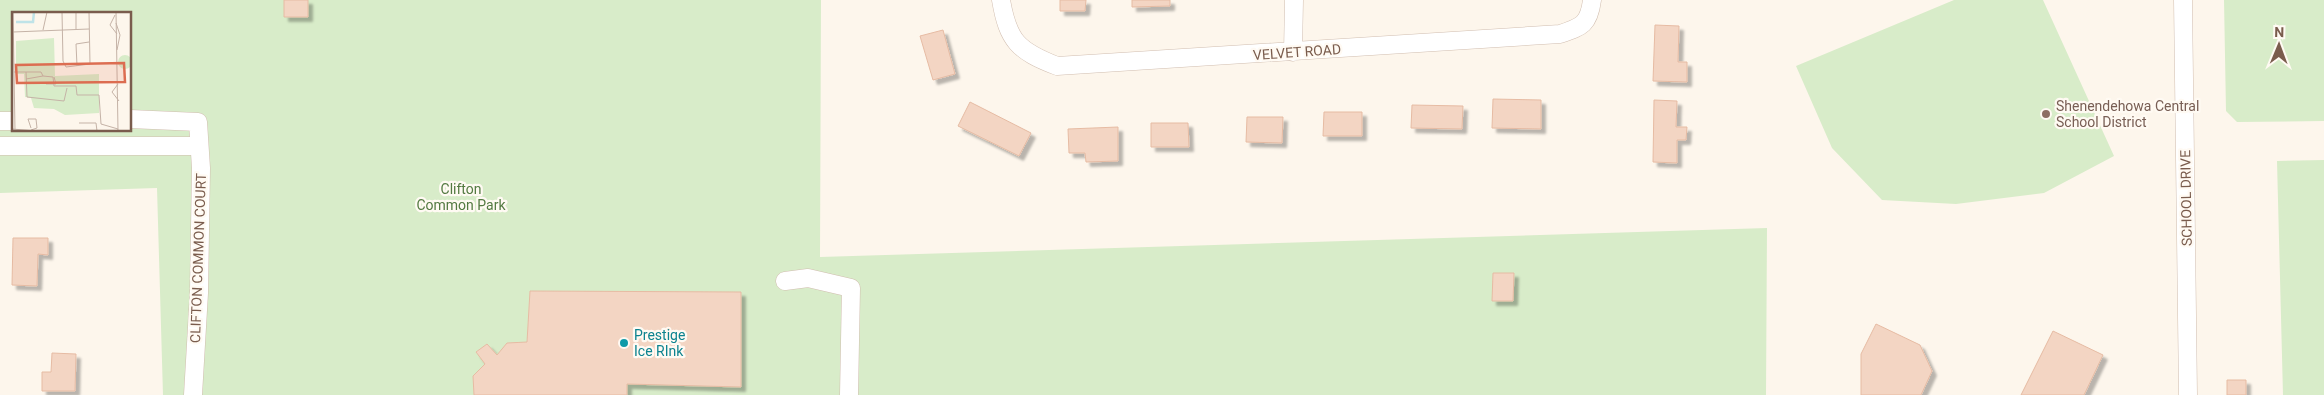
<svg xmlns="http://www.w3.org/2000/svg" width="2324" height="395" font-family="Roboto,sans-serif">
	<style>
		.green { fill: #d8ecc9; fill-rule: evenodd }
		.building { fill: #f3d5c3; stroke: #e6bba3; filter: url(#shadow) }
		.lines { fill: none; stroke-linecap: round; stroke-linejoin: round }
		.minor-casing { stroke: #d1beb0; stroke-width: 19 }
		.minor { stroke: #fff; stroke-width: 18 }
		.education-dot { fill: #8d6e63; stroke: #fffaf3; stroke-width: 2 }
		.culture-dot { fill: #0f9aa8; stroke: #fffaf3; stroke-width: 2 }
		.labels { text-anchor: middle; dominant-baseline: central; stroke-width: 4.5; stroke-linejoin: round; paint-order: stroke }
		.street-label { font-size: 14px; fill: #7a5c4d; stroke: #fffaf3 }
		.education-label { font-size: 14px; fill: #785e54; stroke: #fffaf3; text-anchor: start }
		.park-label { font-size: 14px; fill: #537a41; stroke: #fffaf3 }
		.culture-label { font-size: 14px; fill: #0d838f; stroke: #fffaf3; text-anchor: start }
		.inset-river { fill: none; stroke: #bfe3e8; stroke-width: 2.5 }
		.inset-road { fill: none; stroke: #c5b3a7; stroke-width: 1 }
		.view { fill: #dc6d51; fill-opacity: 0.15; stroke: #dc6d51; stroke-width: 2.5 }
		.inset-edge { fill: none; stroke: #7a5c4d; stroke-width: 2.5 }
	</style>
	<defs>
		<filter id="shadow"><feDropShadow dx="4.5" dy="4.5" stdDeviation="1" flood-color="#0004"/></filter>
	</defs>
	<rect width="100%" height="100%" fill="#fdf6ec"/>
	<!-- green -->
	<path class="green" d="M0 0H821L820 257 1767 228 1766 395H163L157 188 0 193ZM14 14H130V130H14Z
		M1954 0H2043L2114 156 2044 193 1956 204 1882 200 1832 148 1796 66Z
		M2224 0H2324V121L2237 122 2226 111Z
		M2324 160V395H2283L2277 161Z"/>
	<!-- building -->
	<path class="building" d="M284 0H308V17H284Z
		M1060 0H1086L1085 11H1060Z
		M1132 0H1170V6L1132 7Z
		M1655 25 1679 26 1678 62H1687V82L1653 81Z
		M943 30 955 74 933 80 920 36Z
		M1493 99 1541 100V129L1492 128Z
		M1654 100 1677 101 1676 127H1687L1686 140H1677V163L1653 162Z
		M970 102 1031 133 1019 156 958 126Z
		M1412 105 1463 106 1462 129 1411 128Z
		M1324 112H1362V136H1323Z
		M1247 117H1283L1282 143 1246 142Z
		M1151 123H1188L1189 147H1151Z
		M1118 127V161L1086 162 1085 153H1069L1068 129Z
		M13 238H48V255L38 254 37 286 12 285Z
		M1493 273H1514L1513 301H1492Z
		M530 291 741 292V387L627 384V395H474L473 376 485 364 476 352 487 344 497 355 507 343 527 342Z
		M1876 324 1920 345 1932 371 1921 395H1861V354Z
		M2053 331 2103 355 2084 395H2021Z
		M52 353 76 354 75 391H42V372H51Z
		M2227 380H2246V395H2227Z"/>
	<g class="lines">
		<defs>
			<path id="minor" d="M1001 0C1008 41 1018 51 1057 66L1560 34C1582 27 1589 24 1592 0
				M2183 0 2188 395
				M1293 52 1294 0
				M130 119 198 122 201 168 199 293 193 395
				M0 121H14
				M0 146H198
				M785 281 808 278 851 288 849 395"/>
		</defs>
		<!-- minor casing -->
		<use href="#minor" class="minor-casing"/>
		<!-- minor -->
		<use href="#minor" class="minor"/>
	</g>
	<!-- markers -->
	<circle class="education-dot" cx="2046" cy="114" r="5"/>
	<circle class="culture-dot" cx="624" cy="343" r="5"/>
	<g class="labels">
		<!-- street labels -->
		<g class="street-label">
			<text transform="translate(1297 52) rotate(-4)">VELVET ROAD</text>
			<text transform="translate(2186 198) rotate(-91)">SCHOOL DRIVE</text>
			<text transform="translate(198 258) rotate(-88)">CLIFTON COMMON COURT</text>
		</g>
		<!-- education labels -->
		<g class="education-label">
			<text x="2056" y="106">Shenendehowa Central<tspan x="2056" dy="16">School District</tspan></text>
		</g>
		<!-- park labels -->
		<g class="park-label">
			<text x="461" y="189">Clifton<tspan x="461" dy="16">Common Park</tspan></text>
		</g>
		<!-- culture labels -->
		<g class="culture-label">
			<text x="634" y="335">Prestige<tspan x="634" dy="16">Ice RInk</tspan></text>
		</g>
	</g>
	<!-- overview -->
	<g transform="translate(12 12)">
		<rect width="119" height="119" fill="#fdf6ec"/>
		<path d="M42 26 43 64 87 62V101L53 103 42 97 22 96 19 86 13 85 12 62H4V29ZM106 50a7 7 0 1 1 14 0a7 7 0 1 1-14 0Z" fill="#d8ecc9"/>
		<path class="inset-river" d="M4 10H21L22 0"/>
		<path class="inset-road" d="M1 0 3 119M50 0 51 49 54 55 78 52 77 0M104 0 106 119M103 3 98 13 105 22M104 11 108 23 105 38M64 17V0M31 18 35 0M1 20 77 17M65 54 64 32 77 30M2 60H29L31 64 41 65 42 74H64L65 83M14 60 15 85 52 89 55 76M14 67 31 64M34 72H44L42 65M106 72 100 80 107 89M65 83H87L89 112 106 117M67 111H84L85 119M0 117 24 119M19 118 25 116 24 107H16L19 116"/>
		<path class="view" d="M112 51 113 70 5 71 4 53Z"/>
		<rect width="119" height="119" class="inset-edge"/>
	</g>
	<!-- north arrow -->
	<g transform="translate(2279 45) rotate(1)" stroke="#fffaf3" stroke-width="4" paint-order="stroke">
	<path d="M0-4L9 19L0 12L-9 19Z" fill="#7a5c4d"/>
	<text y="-8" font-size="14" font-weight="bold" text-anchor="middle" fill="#7a5c4d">N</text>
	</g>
</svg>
